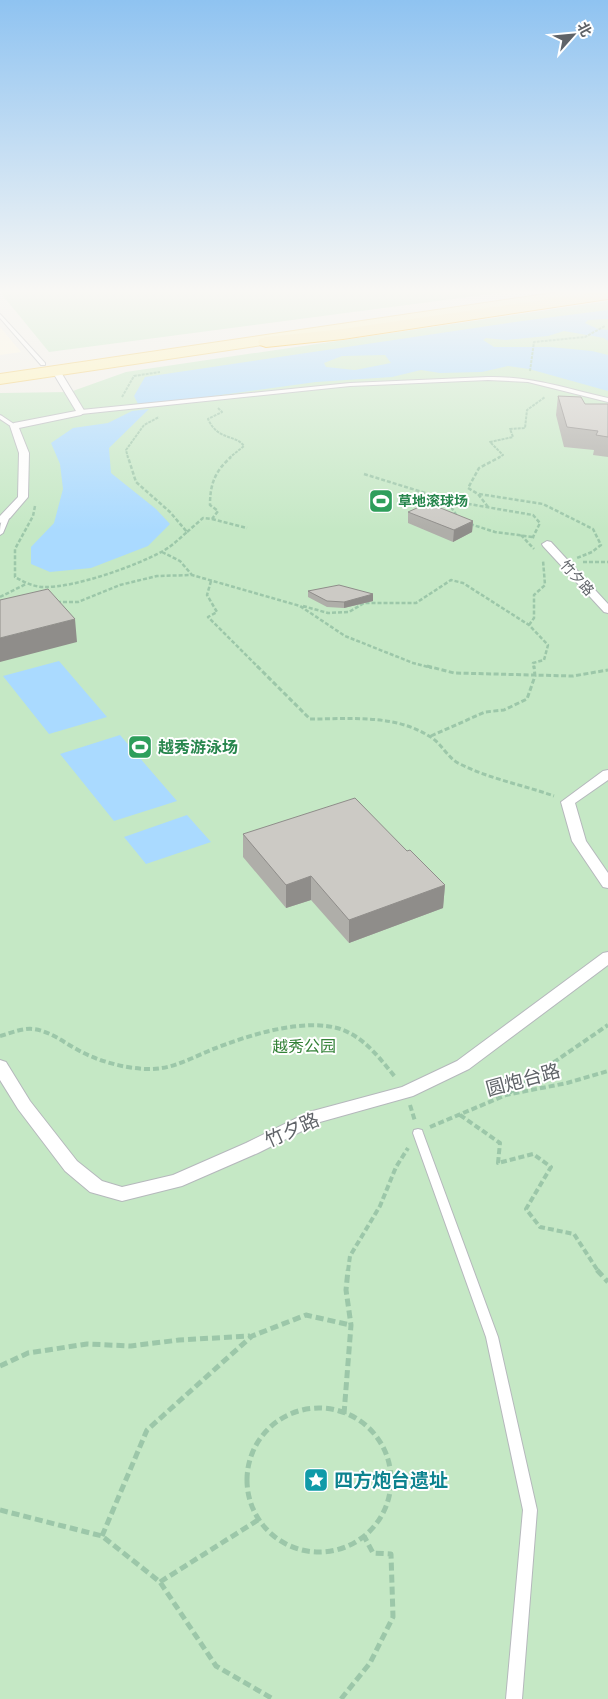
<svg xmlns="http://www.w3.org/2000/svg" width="608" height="1699" font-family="Rubik,'Noto Sans SC',sans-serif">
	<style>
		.commercial { fill: #fef7e0 }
		.green { fill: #c5e8c5 }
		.water { fill: #aadaff; fill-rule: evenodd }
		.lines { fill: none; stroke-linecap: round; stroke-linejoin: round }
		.service-casing { stroke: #b5b8bc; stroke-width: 2 }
		.pedestrian-casing { stroke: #b5b8bc; stroke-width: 2 }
		.primary-casing { stroke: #f2c960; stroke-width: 2 }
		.trunk-casing { stroke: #f9ab00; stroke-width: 2 }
		.path-far4 { stroke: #9cc7a9; stroke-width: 2; stroke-dasharray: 3 1; stroke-linecap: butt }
		.path-far3 { stroke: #9cc7a9; stroke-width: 2.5; stroke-dasharray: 4 2; stroke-linecap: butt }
		.path-far2 { stroke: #9cc7a9; stroke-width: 3; stroke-dasharray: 5 2.5; stroke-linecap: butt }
		.path-far1 { stroke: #9cc7a9; stroke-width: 4; stroke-dasharray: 6 3; stroke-linecap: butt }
		.path { stroke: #9cc7a9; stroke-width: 5; stroke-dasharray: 8 4; stroke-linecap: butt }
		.service { fill: #fff; fill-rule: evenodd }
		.pedestrian { fill: #fff; fill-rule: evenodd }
		.primary { fill: #fff2af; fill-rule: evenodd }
		.trunk { fill: #feeaa1; fill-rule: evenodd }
		.wall { fill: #afaea9 }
		.shaded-wall { fill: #8f8d8a }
		.building { fill: #cccac5; stroke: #8f8d8a }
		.labels { text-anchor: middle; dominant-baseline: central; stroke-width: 4; stroke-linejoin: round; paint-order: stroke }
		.far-leisure-label { font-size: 14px; font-weight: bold; fill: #27864d; stroke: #fff; text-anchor: start }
		.far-street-label { font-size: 14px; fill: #5f6368; stroke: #fff }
		.leisure-label { font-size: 16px; font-weight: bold; fill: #27864d; stroke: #fff; text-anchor: start }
		.park-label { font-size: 16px; fill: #348238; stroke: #fff }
		.near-street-label { font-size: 19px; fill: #5f6368; stroke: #fff }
		.near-culture-label { font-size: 19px; font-weight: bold; fill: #0d838f; stroke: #fff; text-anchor: start }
	</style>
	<rect width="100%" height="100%" fill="#f1efe8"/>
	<!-- commercial -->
	<path class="commercial" d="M0 327 21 352 0 355Z"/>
	<!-- green -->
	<path class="green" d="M0 292H506L49 352Z
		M608 301V1699H0V393L70 392 126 372Z"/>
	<!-- water -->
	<path class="water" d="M608 310V319L588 320 585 323 598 329 608 330V341L604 338 564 331 548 336 506 340 486 338 483 340 494 347H550L592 351 608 355V391L529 369 508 366 482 372 440 373 421 370 392 377 316 382 139 406 134 396 145 377 522 321ZM385 355 391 363 355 370 326 367 324 363 342 356Z
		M149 409 109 448 111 473 156 509 170 524 148 546 91 568 50 572 31 564V547L54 523 63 489 60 464 51 443 73 428 108 423 132 411Z
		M59 661 107 717 49 734 3 676Z
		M120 735 177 801 114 821 60 754Z
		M187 815 211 842 146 864 124 837Z"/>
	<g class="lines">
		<defs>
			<path id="service" d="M0 314 45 363V365H41L0 318Z
				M488 377C531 376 567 389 608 398V402L528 382 488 380 350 386 81 414 78 412 81 410 350 383Z
				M0 415 2 416 17 426 12 427 0 419Z
				M7 514 10 516 3 533 0 535C0 528 0 518 7 514Z
				M418 1129 422 1130 423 1133 498 1337 537 1510 522 1699H506L523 1510 486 1337 413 1133 414 1130Z"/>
			<path id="pedestrian" d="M53 369H59L85 412 81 415 19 428 29 453 28 497 10 518 0 523V516L18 497 19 453 10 426 14 423 76 411 52 371Z
				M547 541 551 542 608 604V613L604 612 543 546 542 544Z
				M608 770V780L575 803 586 841 608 873V888L603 887 572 841 561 802 603 771Z
				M608 952V965L469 1069 413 1096 320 1122 258 1153 182 1186 122 1201 90 1192 65 1171 18 1109 0 1080V1060L6 1062 30 1101 77 1161 102 1181 122 1187 173 1175 246 1143 309 1112 402 1087 457 1061 603 953Z"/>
			<path id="primary" d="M560 292H598L591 296 0 384V374Z"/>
			<path id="trunk" d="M597 292H608V299L343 339 266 347 260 345 258 342 260 339 266 337 343 329Z"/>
		</defs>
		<!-- service casing -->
		<use href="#service" class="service-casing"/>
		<!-- pedestrian casing -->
		<use href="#pedestrian" class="pedestrian-casing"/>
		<!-- primary casing -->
		<use href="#primary" class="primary-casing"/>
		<!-- trunk casing -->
		<use href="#trunk" class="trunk-casing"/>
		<!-- path-far4 -->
		<path class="path-far4" d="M530 371 534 342 585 337 605 326
			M122 397 134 376 160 372
			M218 408 222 412 208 419C218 441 235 434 244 446L229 458
			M128 458 126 450 144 425 159 417
			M498 458 503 455 490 442 513 437 510 429 525 428 527 410 545 397"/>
		<!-- path-far3 -->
		<path class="path-far3" d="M364 474 451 501 533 515 540 523 533 537 536 538
			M479 494 543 504 593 529 601 545 592 552 577 558
			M451 501V507L457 516
			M35 506 33 516 15 549V577C24 582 34 587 44 587 74 588 136 566 163 551 172 546 179 539 187 532L170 512 136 482 128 457
			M488 507 478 494 468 488 479 468 500 457
			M212 519 247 528
			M470 524 495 532 533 537
			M187 532 203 518 212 519 218 511 210 505C210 484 215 471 231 457
			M521 535 534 549
			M162 552 180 561 192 575
			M583 562H608
			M211 581 207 595 217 612 208 617 259 668
			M0 597 26 584
			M57 602H78L120 585 157 576 192 575 300 606 345 636 413 663 432 668
			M303 606 328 613 349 612 364 603H416L451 580 463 583 529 625 548 645 544 660 533 663 534 668
			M529 625 534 618V595L545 585 543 560"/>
		<!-- path-far2 -->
		<path class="path-far2" d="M257 666 310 719C350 719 394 714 429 736 442 743 447 758 460 764 490 779 523 785 554 796
			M427 666 454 673 573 676 608 670
			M431 736 485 712 504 710 527 699 535 676 534 666"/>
		<!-- path-far1 -->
		<path class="path-far1" d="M0 1036C11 1033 22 1028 33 1029 50 1031 63 1042 78 1050 98 1061 123 1068 146 1069 171 1070 189 1059 211 1050 245 1036 307 1016 343 1030 366 1039 381 1060 396 1078
			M509 1093 608 1025
			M410 1105 415 1121
			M460 1115 500 1143 498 1163 533 1154 551 1167 526 1209 540 1227 574 1234 598 1271
			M430 1127 506 1095 567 1083 608 1071
			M348 1271 350 1256 380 1206 396 1167 408 1148"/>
		<!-- path -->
		<path class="path" d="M597 1270 608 1282
			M0 1366 28 1353 87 1344 131 1346 179 1340 250 1336
			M247 1480a72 72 0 1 1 144 0a72 72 0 1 1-144 0Z
			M344 1414 351 1325 346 1290 348 1270
			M0 1510 102 1536 160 1582 216 1666 273 1699
			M102 1536 147 1430 252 1336 306 1315 350 1325
			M160 1582 258 1520
			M341 1699 370 1663 393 1617 391 1554 373 1553 364 1536"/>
		<!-- service -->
		<use href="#service" class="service"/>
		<!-- pedestrian -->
		<use href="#pedestrian" class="pedestrian"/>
		<!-- primary -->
		<use href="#primary" class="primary"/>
		<!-- trunk -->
		<use href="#trunk" class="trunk"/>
	</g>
	<!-- wall -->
	<path class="wall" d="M558 396 585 404H608V457L593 455 594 450 564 447 556 415Z
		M408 512 473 521 472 532 453 542 408 523Z
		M308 591 373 594V601L344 608 327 607 308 597Z
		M243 834 407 851 445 885 443 908 349 943 311 900 286 908 243 857Z"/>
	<!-- shaded-wall -->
	<path class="shaded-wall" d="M473 521 472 532 453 542 454 530Z
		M373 594V601L344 608V602Z
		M75 619 77 642 0 662V638Z
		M311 876V900L286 908V885Z
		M445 885 443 908 349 943V920Z"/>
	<!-- building -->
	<path class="building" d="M558 396 581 397 585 404H608V437L596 435 598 431 567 427Z
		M428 503 473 521 454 530 408 512Z
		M339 585 373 594 344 602 327 601 308 591Z
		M48 589 75 619 0 638V600Z
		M355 798 407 851 410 850 445 885 349 920 311 876 286 885 243 834Z"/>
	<!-- sky -->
	<linearGradient id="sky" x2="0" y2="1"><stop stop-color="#8fc3f1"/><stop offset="0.55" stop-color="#f9f8f5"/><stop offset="1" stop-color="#f9f8f5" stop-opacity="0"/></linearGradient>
	<rect width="608" height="530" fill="url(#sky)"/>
	<!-- icons -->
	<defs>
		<symbol id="stadium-square" viewBox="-11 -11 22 22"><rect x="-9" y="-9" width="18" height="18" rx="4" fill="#2e9e5b" stroke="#fff"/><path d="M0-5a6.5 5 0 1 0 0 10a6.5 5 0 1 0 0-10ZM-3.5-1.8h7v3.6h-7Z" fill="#fff"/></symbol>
		<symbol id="sight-square" viewBox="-11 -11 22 22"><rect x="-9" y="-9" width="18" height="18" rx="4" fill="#0f9aa8" stroke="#fff"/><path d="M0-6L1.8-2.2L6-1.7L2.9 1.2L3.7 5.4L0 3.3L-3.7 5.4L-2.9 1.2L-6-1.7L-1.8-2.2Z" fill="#fff"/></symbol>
	</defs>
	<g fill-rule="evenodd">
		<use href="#stadium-square" x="367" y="487" width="28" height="28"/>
		<use href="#stadium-square" x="126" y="733" width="28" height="28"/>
		<use href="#sight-square" x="302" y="1466" width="28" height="28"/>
	</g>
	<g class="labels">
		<!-- far-leisure labels -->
		<g class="far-leisure-label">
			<text x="398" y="501">草地滚球场</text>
		</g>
		<!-- far-street labels -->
		<g class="far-street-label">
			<text transform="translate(577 578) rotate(48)">竹夕路</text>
		</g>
		<!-- leisure labels -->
		<g class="leisure-label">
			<text x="158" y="747">越秀游泳场</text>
		</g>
		<!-- park labels -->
		<g class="park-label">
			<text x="304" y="1046">越秀公园</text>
		</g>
		<!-- near-street labels -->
		<g class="near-street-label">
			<text transform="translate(523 1080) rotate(-15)">圆炮台路</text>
			<text transform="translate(292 1130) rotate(-24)">竹夕路</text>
		</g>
		<!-- near-culture labels -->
		<g class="near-culture-label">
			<text x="334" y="1480">四方炮台遗址</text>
		</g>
	</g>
	<!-- north arrow -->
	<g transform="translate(573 35) rotate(63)" stroke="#ffffff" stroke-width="4" paint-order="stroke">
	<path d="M0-4L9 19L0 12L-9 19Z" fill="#5f6368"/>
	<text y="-8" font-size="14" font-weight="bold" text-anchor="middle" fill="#5f6368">北</text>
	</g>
</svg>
